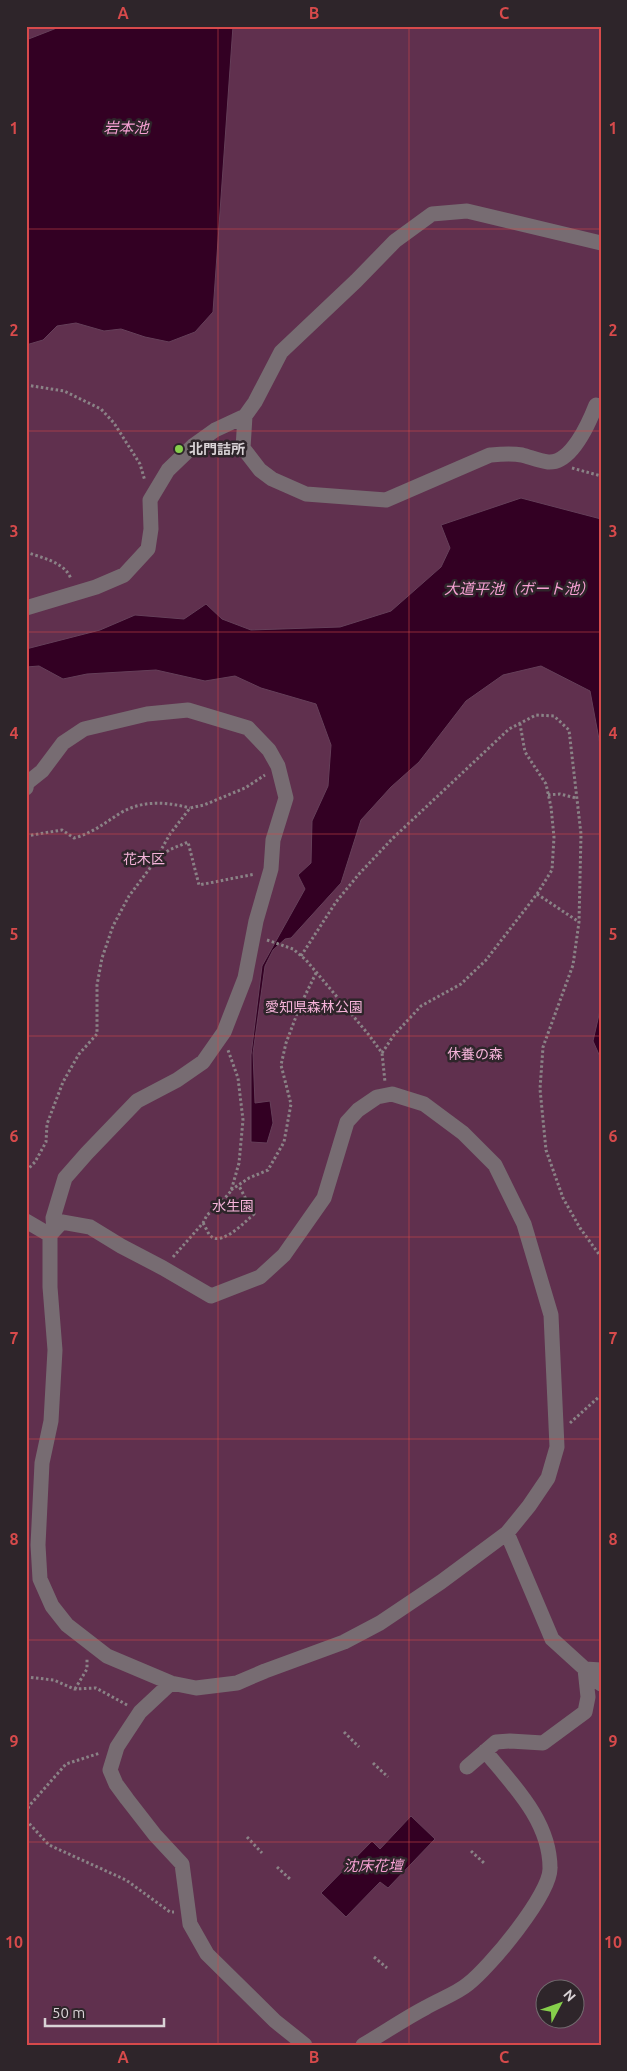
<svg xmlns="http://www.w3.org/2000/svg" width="627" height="2071" font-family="Ubuntu,'Noto Sans JP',sans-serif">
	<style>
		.green { fill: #60304e; fill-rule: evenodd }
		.water { fill: #330023; stroke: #653f59 }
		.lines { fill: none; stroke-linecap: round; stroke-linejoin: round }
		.path { stroke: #8a8286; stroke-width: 3; stroke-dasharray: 2.5 2.5; stroke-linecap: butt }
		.minor { stroke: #776c72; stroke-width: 15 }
		.grid { fill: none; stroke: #d74a4b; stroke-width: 1; stroke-opacity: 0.55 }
		.poi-dot { fill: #86cf4b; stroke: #2e252a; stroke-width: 2 }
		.labels { text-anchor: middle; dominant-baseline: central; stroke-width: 5; stroke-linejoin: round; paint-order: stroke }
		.poi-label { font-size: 14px; font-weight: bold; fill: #d9d3d6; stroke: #2e252a; text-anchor: start }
		.park-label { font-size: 14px; fill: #f6b4da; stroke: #2e252a }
		.water-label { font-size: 15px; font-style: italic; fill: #f6a0d3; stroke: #2e252a }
		.neatline { fill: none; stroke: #d74a4b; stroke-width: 2 }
		.grid-label { font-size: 16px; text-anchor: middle; font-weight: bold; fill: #d74a4b }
	</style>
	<rect width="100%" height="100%" fill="#382f34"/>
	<!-- green -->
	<path class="green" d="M26 26H601V2045H26ZM544 1988H574V2018H544Z"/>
	<!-- water -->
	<path class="water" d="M62 26H233L213 312 195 332 169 342 145 337 121 329 104 331 76 323 57 326 43 340 26 345V40Z
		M521 498 601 519V750L590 691 541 666 503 675 466 701 419 762 391 787 361 820 341 883 291 938 285 939 273 950 265 966 253 1053 255 1103 270 1101 273 1123 267 1143 251 1142V1055L262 966 305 889 298 875 311 863 312 821 328 786 331 745 316 704 261 688 235 676 205 681 156 670 87 674 63 679 39 666 26 667V649L100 630 135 615 184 619 206 604 222 619 251 630 340 627 391 611 441 567 450 548 441 525Z
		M601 1006V1059L593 1041Z
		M411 1816 435 1839 388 1888 380 1882 346 1917 321 1893 372 1841 380 1849Z"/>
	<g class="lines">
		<!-- path -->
		<path class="path" d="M26 385 64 391 101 409 114 423 140 464 145 481
			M572 468 601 476
			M26 552C42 558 65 562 71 579
			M548 795 560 794 576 798
			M26 836 62 830 74 838C93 833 106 822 122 812 144 800 167 802 190 808
			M155 861 169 850 188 842 199 885 255 874
			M537 894 579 922
			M267 940 293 949 306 960 369 1035 382 1053 385 1082
			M301 956 336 902 359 874 392 839 509 729 536 715 554 716 569 730 581 834 579 922 573 965 543 1047 540 1089 546 1150 563 1198 580 1228 601 1257
			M382 1053 394 1035 421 1006 461 984 486 960 537 894 552 870 554 837 551 807 546 784 525 752 520 724
			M26 1171 35 1162 46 1142 47 1124 63 1082 79 1054 97 1034V985L102 958 113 926 129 896 153 864 170 834 190 808 204 805 245 788 265 775
			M231 1190 249 1178 268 1170 284 1142 291 1104 281 1065 286 1043 300 1006 316 973
			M203 1223C206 1227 208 1235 212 1237 223 1245 246 1221 254 1214L239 1186
			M173 1257 203 1223 207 1215 218 1206 231 1191 239 1163 243 1120 238 1078 228 1050
			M570 1423 601 1395
			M26 1677 54 1680 74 1689 96 1688 129 1706
			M75 1689 87 1669V1659
			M344 1732 359 1747
			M373 1763 388 1777
			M26 1813 29 1806 66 1764 100 1753
			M26 1820 49 1845 126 1880 170 1912H174
			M247 1837 262 1853
			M471 1851 484 1863
			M277 1867 291 1880
			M374 1957 387 1968"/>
		<!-- minor -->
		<path class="minor" d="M245 416 243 448 260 470 272 479 306 494 386 500 490 455C501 454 511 453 522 455 530 457 539 461 548 462 571 464 589 423 596 405
			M26 608 96 587 124 575 148 549 151 529 150 500 168 470 194 445 215 430 245 416 255 402 281 352 356 281 395 241 432 214 467 211 601 243
			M26 788 27 783 42 771 63 743 84 729 147 714 188 710 248 728 269 750 278 766 286 798 273 840 271 869 256 921 245 978 224 1032 203 1062 177 1080 137 1101 87 1153 65 1178 53 1218 54 1230
			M392 1094 424 1104 463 1133 495 1165 524 1224 551 1315 557 1447 548 1478 529 1506 507 1533 441 1582 380 1623 344 1642 265 1671 237 1683 196 1688 171 1683 107 1656 67 1625 52 1606 40 1579 38 1545 42 1463 51 1421 55 1350 50 1287V1235L62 1222 90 1227 121 1246 163 1268 211 1296 260 1277 284 1255 324 1198 347 1122 358 1110 377 1097Z
			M26 1221 50 1235
			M507 1533 552 1639 585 1669 601 1670
			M585 1669 601 1684
			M171 1683 140 1712 117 1747 110 1770 116 1784 127 1799 155 1835 182 1864 190 1924 207 1954 275 2021 305 2045
			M467 1767 496 1742 510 1741 543 1743 585 1712 588 1697 585 1669
			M363 2045C384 2033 404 2019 425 2008 438 2000 456 1994 468 1984 489 1968 551 1894 550 1868 550 1821 513 1785 485 1751"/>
	</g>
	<!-- grid -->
	<path class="grid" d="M218 26V2045M409 26V2045M26 229H601M26 431H601M26 632H601M26 834H601M26 1036H601M26 1237H601M26 1439H601M26 1640H601M26 1842H601"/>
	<!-- markers -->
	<circle class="poi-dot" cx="179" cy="449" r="5"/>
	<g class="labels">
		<!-- poi labels -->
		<g class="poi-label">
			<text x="189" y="449">北門詰所</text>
		</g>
		<!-- park labels -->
		<g class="park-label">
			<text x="144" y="859">花木区</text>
			<text x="314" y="1007">愛知県森林公園</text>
			<text x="475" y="1054">休養の森</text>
			<text x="233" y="1206">水生園</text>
		</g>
		<!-- water labels -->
		<g class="water-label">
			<text x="126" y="127">岩本池</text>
			<text x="519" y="588">大道平池（ボート池）</text>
			<text x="373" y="1865">沈床花壇</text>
		</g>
	</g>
	<!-- border -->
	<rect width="627" height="2071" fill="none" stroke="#2e252a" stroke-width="55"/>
	<!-- north arrow -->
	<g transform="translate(560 2004) rotate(49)"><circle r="24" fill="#2e252a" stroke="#726b6f"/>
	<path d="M0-4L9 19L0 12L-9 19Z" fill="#86cf4b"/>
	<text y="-8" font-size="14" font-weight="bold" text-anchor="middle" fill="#d9d3d6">N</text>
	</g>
	<!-- scale -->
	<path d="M45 2018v8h119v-8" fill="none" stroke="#d9d3d6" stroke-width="2.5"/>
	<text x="52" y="2018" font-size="15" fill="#d9d3d6" stroke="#2e252a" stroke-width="4" paint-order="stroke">50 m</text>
	<rect x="28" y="28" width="572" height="2016" class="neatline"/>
	<g class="grid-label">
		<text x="123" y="19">A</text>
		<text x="314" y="19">B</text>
		<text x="504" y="19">C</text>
		<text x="14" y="134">1</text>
		<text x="613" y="134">1</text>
		<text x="14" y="336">2</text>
		<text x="613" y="336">2</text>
		<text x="14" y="537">3</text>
		<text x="613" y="537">3</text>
		<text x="14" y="739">4</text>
		<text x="613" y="739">4</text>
		<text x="14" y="940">5</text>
		<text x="613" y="940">5</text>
		<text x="14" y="1142">6</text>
		<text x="613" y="1142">6</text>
		<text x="14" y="1344">7</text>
		<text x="613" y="1344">7</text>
		<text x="14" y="1545">8</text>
		<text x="613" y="1545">8</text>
		<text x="14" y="1747">9</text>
		<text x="613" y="1747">9</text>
		<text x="14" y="1948">10</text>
		<text x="613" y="1948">10</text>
		<text x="123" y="2063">A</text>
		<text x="314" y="2063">B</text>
		<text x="504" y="2063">C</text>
	</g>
</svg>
